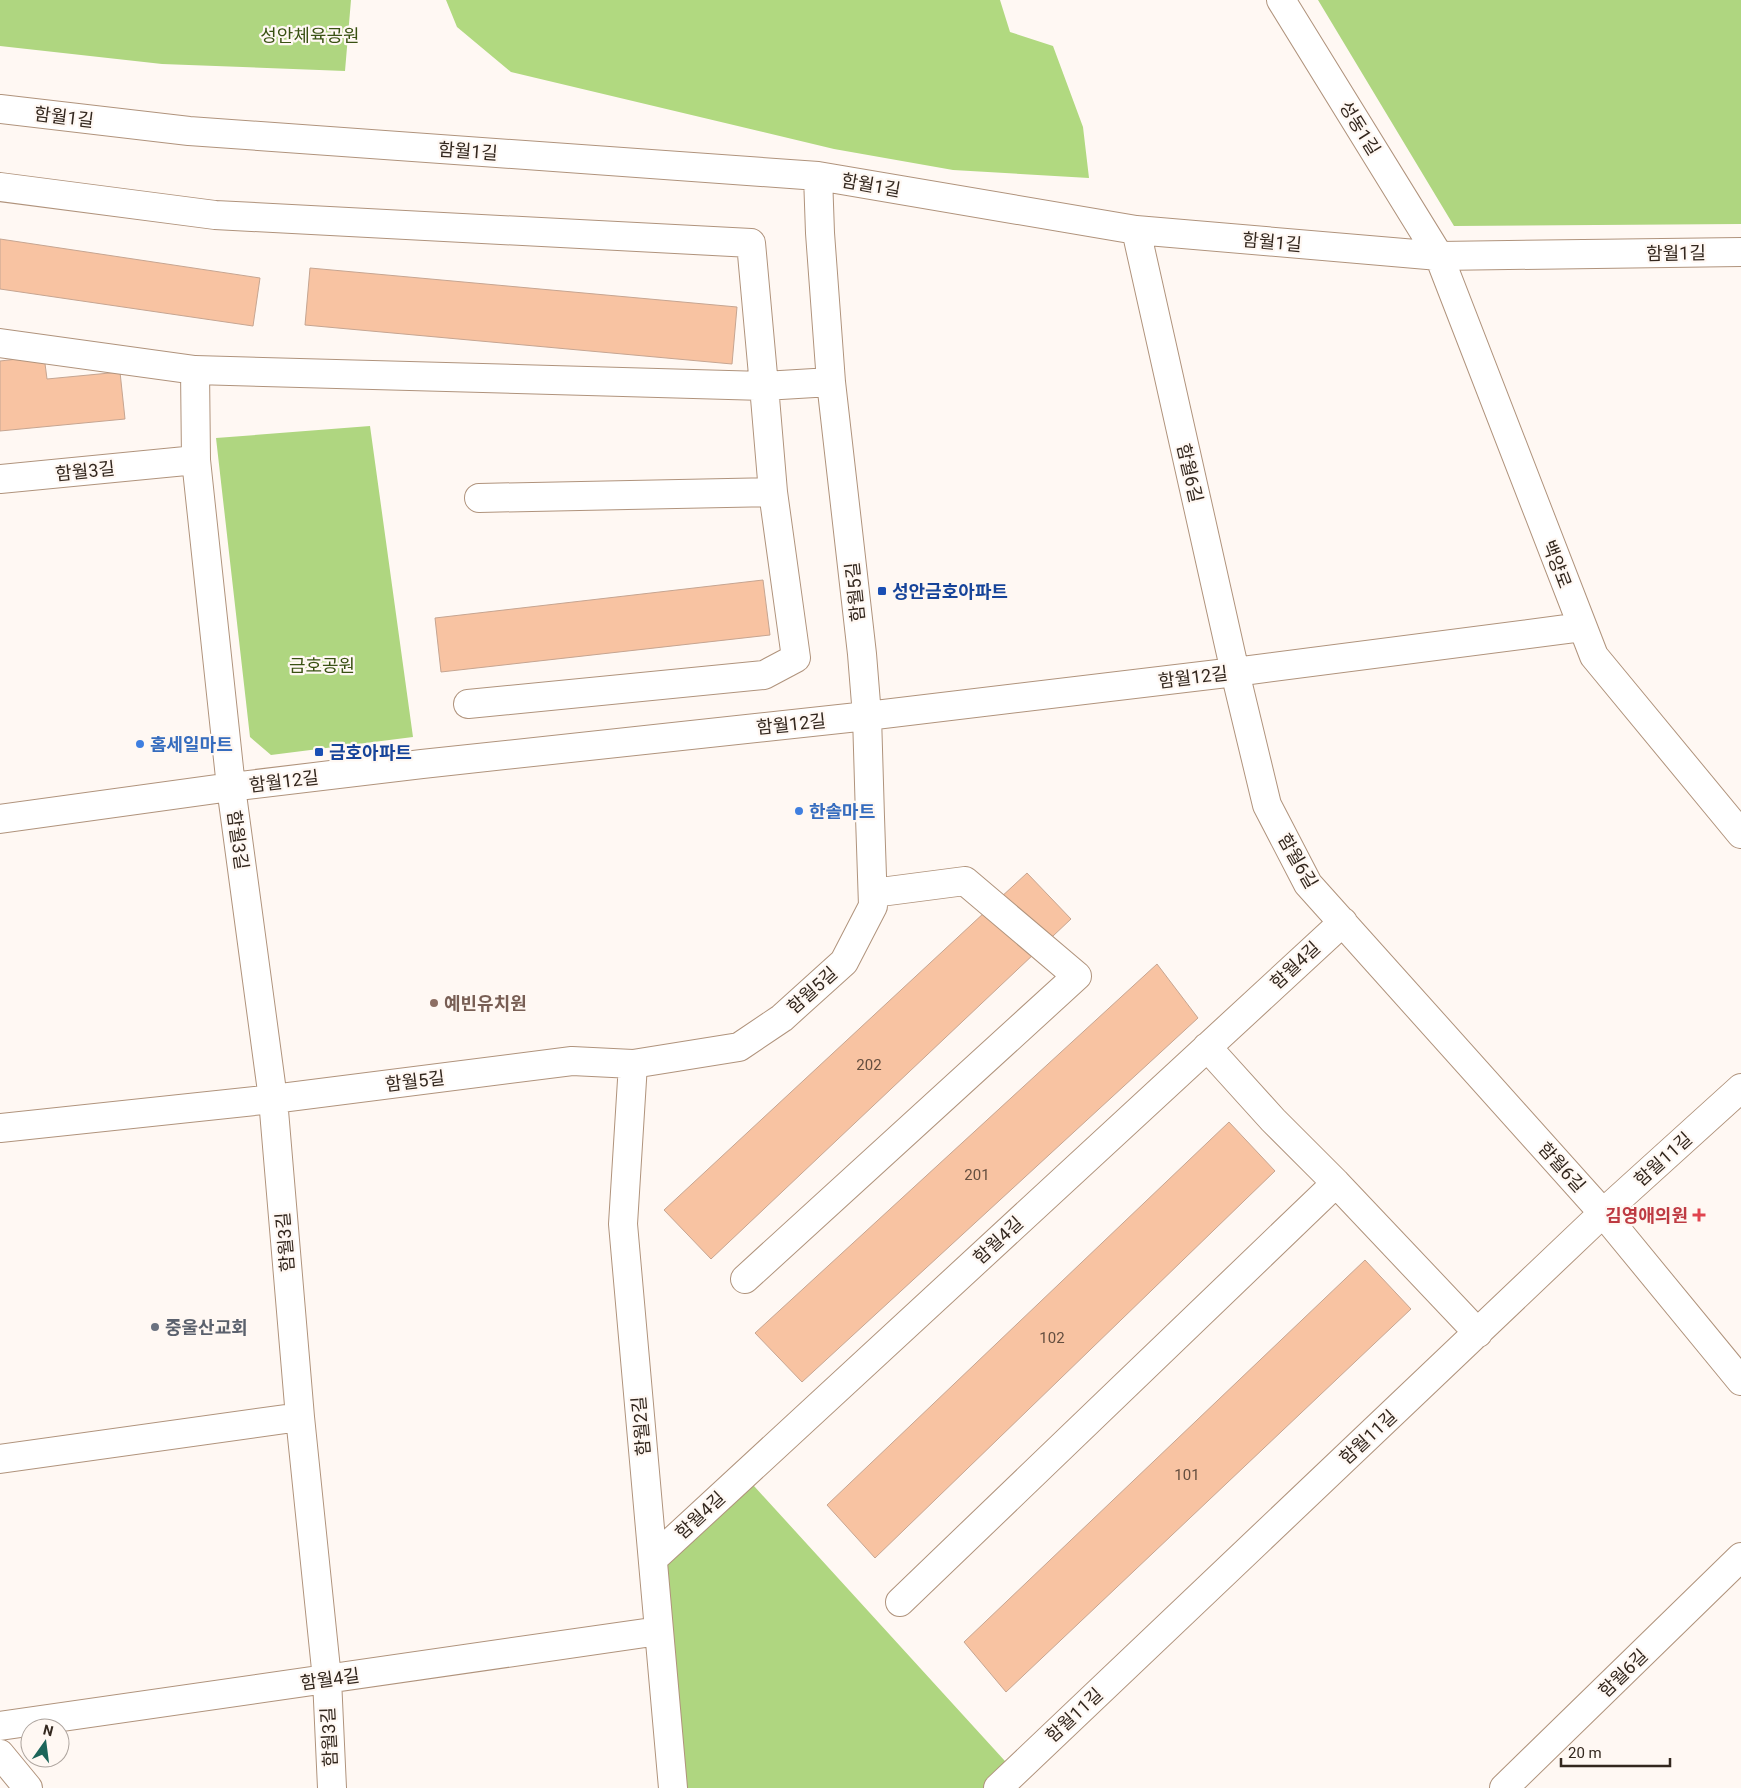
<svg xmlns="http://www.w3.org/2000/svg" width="1741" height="1788" font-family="Roboto,'Noto Sans KR',sans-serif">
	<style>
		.green { fill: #afd680 }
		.forest { fill: #b1d980 }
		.building { fill: #f8c3a2; stroke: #c6a591 }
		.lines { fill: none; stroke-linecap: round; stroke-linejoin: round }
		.minor-casing { stroke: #b0937c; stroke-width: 30 }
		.minor { stroke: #fff; stroke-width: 28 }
		.transit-dot { fill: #1a4fb4; stroke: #fff8f3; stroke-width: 2 }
		.shop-dot { fill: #3f7fe0; stroke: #fff8f3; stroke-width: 2 }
		.education-dot { fill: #8d6e63; stroke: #fff8f3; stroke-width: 2 }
		.health-dot { fill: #e0444e; stroke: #fff8f3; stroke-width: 2 }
		.worship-dot { fill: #6b7280; stroke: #fff8f3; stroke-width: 2 }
		.labels { text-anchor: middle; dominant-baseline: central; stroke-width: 4.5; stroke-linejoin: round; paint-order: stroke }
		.number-label { font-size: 15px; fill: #644e3f }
		.park-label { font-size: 18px; fill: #395112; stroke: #fff8f3 }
		.street-label { font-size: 18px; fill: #33271e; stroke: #fff8f3 }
		.transit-label { font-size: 18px; font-weight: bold; fill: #164399; stroke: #fff8f3; text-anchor: start }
		.shop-label { font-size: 18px; font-weight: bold; fill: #366cbe; stroke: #fff8f3; text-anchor: start }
		.education-label { font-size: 18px; font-weight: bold; fill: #785e54; stroke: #fff8f3; text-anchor: start }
		.health-label { font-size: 18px; font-weight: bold; fill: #be3a42; stroke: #fff8f3; text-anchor: end }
		.worship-label { font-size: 18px; font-weight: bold; fill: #5b616d; stroke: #fff8f3; text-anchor: start }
	</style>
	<rect width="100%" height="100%" fill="#fff8f3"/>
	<!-- green -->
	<path class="green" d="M0 0H351L345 71 162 64 0 46Z
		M1318 0H1741V224L1454 226Z
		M370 426 413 737 271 755 250 737 216 438Z
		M744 1475 1015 1772 998 1788H673L653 1559Z"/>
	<!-- forest -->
	<path class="forest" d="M446 0H1000L1010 32 1053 46 1083 127 1089 178 953 170 834 149 511 72 457 27Z"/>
	<!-- building -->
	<path class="building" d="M0 239 260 278 253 326 0 289Z
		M310 268 737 307 732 364 305 325Z
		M44 356 47 379 120 372 125 419 0 431V361Z
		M763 580 770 635 441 672 435 618Z
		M1027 873 1071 919 711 1259 664 1210Z
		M1157 964 1198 1018 802 1382 755 1333Z
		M1229 1122 1275 1171 875 1558 827 1505Z
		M1365 1260 1411 1309 1006 1692 964 1642Z"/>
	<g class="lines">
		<defs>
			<path id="minor" d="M1281 0 1439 256 1594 656 1741 834
				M0 109 189 131 818 176 1136 230 1439 256 1741 252
				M0 187 215 215 751 243 764 386 831 382
				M1136 230 1235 672 1267 805 1308 884 1603 1213 1741 1381
				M0 343 195 370 764 386 773 492 796 658 764 675 468 704
				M195 370 196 460 231 787 273 1099 300 1417 327 1679 332 1788
				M0 479 196 460
				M479 498 773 492
				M0 819 231 787 422 764 867 716 1235 672 1582 627
				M1207 1047 1273 1120 1336 1183 1478 1333
				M633 1064 623 1224 673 1788
				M0 1128 273 1099 572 1061 633 1064 739 1047 782 1018 844 962 873 906 870 817 867 716 862 654 831 382 820 233 818 176
				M745 1279 1077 976 965 881 873 893
				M0 1459 300 1417
				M653 1559 1343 922
				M900 1602 1336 1183
				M0 1726 659 1631
				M0 1754 28 1788
				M998 1788 1603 1213 1741 1088
				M1504 1788 1741 1557"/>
		</defs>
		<!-- minor casing -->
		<use href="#minor" class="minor-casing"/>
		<!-- minor -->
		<use href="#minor" class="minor"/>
	</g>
	<!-- markers -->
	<g class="transit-dot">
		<rect x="877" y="586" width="10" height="10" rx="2.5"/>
		<rect x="314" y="747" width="10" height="10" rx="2.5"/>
	</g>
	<g class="shop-dot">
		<circle cx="140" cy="744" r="5"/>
		<circle cx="799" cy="811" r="5"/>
	</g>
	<circle class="education-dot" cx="434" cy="1003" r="5"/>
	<path class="health-dot" d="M1696.5 1207.5h5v5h5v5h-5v5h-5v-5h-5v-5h5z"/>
	<circle class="worship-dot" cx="155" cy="1327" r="5"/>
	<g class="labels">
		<!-- number labels -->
		<g class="number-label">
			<text x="869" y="1065">202</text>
			<text x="977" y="1175">201</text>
			<text x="1052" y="1338">102</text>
			<text x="1187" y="1475">101</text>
		</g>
		<!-- park labels -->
		<g class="park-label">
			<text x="310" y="35">성안체육공원</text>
			<text x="322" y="665">금호공원</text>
		</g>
		<!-- street labels -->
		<g class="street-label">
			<text transform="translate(64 117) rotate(7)">함월1길</text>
			<text transform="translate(1360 128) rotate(58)">성동1길</text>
			<text transform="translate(468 151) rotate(4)">함월1길</text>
			<text transform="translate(871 185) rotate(10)">함월1길</text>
			<text transform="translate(1272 242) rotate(5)">함월1길</text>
			<text transform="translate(1676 253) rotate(-1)">함월1길</text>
			<text transform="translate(85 471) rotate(-6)">함월3길</text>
			<text transform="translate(1190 473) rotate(77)">함월6길</text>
			<text transform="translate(1557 564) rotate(69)">백양로</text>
			<text transform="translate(855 592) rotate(-96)">함월5길</text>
			<text transform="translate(1193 677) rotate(-7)">함월12길</text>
			<text transform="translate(791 724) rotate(-6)">함월12길</text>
			<text transform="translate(284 781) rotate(-7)">함월12길</text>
			<text transform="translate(238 840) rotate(82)">함월3길</text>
			<text transform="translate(1298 861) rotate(60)">함월6길</text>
			<text transform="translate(1295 965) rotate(-43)">함월4길</text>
			<text transform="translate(812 990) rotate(-42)">함월5길</text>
			<text transform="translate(415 1081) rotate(-7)">함월5길</text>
			<text transform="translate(1663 1159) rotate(-42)">함월11길</text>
			<text transform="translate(1562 1167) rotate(48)">함월6길</text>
			<text transform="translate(998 1240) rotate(-43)">함월4길</text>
			<text transform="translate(285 1242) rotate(-95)">함월3길</text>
			<text transform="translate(641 1426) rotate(-95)">함월2길</text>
			<text transform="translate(1368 1437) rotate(-43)">함월11길</text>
			<text transform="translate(700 1515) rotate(-43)">함월4길</text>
			<text transform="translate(1623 1673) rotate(-44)">함월6길</text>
			<text transform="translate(330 1679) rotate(-8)">함월4길</text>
			<text transform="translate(1074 1715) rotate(-43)">함월11길</text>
			<text transform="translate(329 1737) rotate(-93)">함월3길</text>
		</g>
		<!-- transit labels -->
		<g class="transit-label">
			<text x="892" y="591">성안금호아파트</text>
			<text x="329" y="752">금호아파트</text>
		</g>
		<!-- shop labels -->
		<g class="shop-label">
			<text x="150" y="744">홈세일마트</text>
			<text x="809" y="811">한솔마트</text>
		</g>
		<!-- education labels -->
		<g class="education-label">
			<text x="444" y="1003">예빈유치원</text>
		</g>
		<!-- health labels -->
		<g class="health-label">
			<text x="1688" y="1215">김영애의원</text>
		</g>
		<!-- worship labels -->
		<g class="worship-label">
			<text x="165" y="1327">중울산교회</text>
		</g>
	</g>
	<!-- north arrow -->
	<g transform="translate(45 1743) rotate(14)"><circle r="24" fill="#fff8f3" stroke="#ada49e"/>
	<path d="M0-4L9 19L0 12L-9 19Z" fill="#1c655a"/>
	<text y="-8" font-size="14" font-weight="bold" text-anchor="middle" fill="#33271e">N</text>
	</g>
	<!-- scale -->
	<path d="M1561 1758v8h109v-8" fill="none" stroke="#33271e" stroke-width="2.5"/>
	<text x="1568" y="1758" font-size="15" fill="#33271e" stroke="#fff8f3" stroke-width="4" paint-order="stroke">20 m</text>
</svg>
